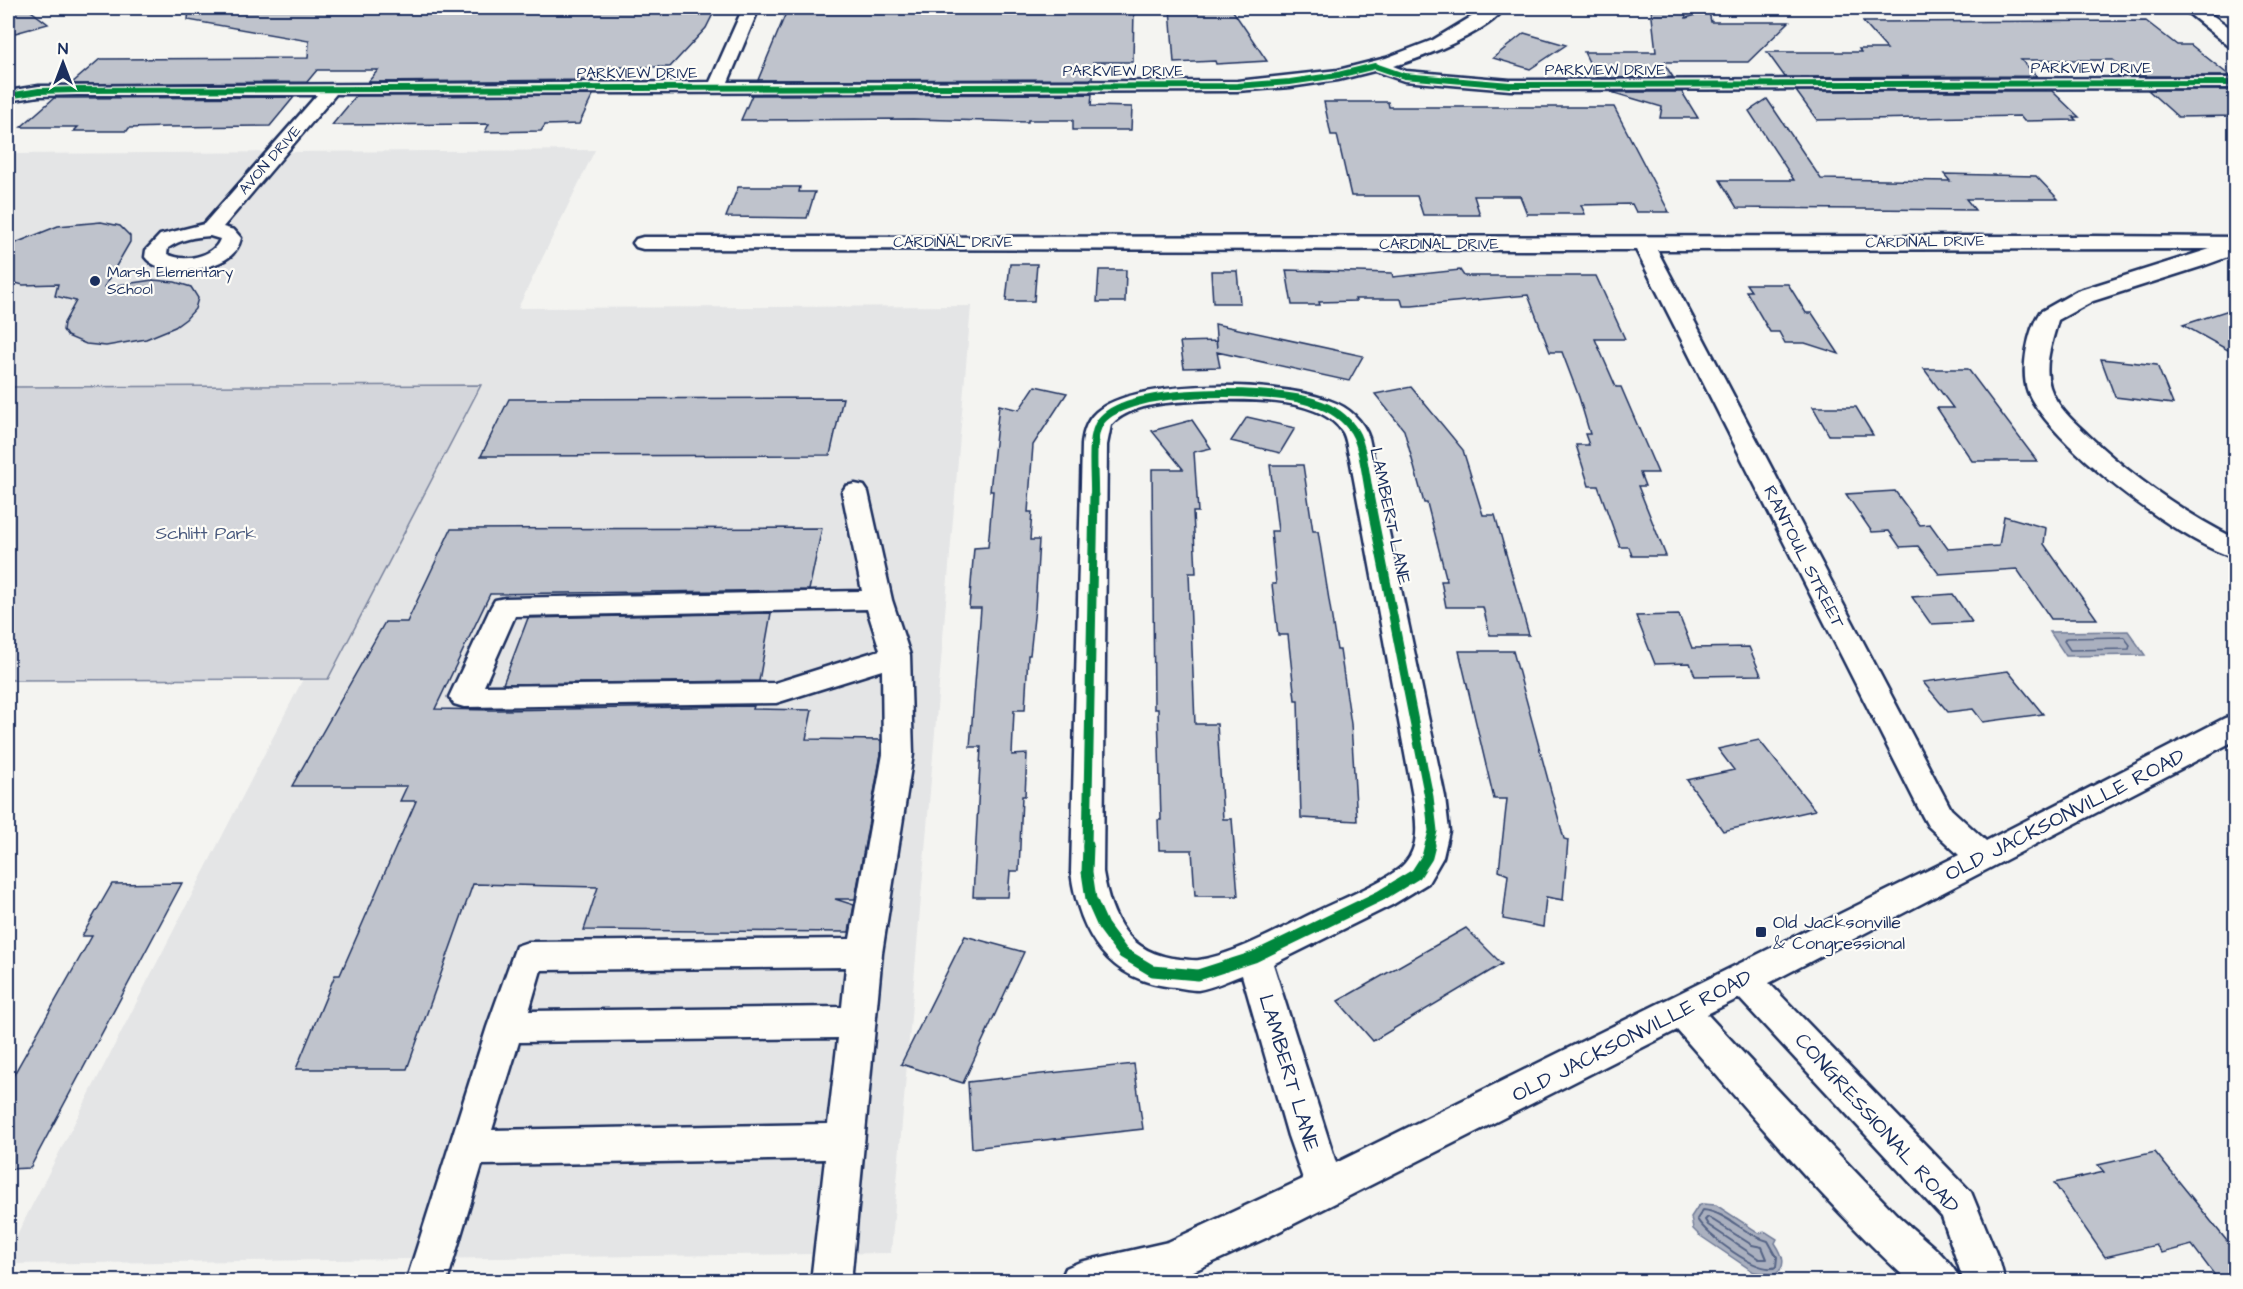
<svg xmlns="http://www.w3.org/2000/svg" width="2243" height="1289" font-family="'Architects Daughter',sans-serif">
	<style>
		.built { fill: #e4e5e6 }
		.green { fill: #d4d6db; stroke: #78829c; stroke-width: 1.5 }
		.water { fill: #aab0bf; stroke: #717c98; stroke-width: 1.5 }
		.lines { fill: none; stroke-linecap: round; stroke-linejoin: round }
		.shore-far1 { stroke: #546385; stroke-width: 1.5 }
		.shore { stroke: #546385; stroke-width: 2 }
		.building { fill: #bfc3cc; stroke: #1b2f5e; stroke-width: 1.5 }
		.minor-casing { stroke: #1b2f5e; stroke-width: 5 }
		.major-casing { stroke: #1b2f5e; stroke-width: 5 }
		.minor { fill: #fdfcf7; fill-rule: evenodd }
		.major { fill: #fdfcf7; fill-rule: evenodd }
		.cycleway-far3-casing { stroke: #fdfcf7; stroke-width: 8 }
		.cycleway-far2-casing { stroke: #fdfcf7; stroke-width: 10 }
		.cycleway-far1-casing { stroke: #fdfcf7; stroke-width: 13 }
		.cycleway-casing { stroke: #fdfcf7; stroke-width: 15 }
		.cycleway-far3 { stroke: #00873e; stroke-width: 6 }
		.cycleway-far2 { stroke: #00873e; stroke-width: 8 }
		.cycleway-far1 { stroke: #00873e; stroke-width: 9 }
		.cycleway { stroke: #00873e; stroke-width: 11 }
		.poi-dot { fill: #1b2f5e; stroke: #fdfcf7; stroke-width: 2 }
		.labels { text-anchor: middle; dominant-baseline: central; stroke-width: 4.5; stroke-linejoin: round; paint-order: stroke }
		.far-street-label { font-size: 15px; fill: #1b2f5e; stroke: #fdfcf7 }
		.far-poi-label { font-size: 15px; fill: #1b2f5e; stroke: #fdfcf7; text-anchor: start }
		.street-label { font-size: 18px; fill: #1b2f5e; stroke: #fdfcf7 }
		.park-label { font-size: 18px; fill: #49597d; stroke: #fdfcf7 }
		.poi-label { font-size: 18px; fill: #1b2f5e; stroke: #fdfcf7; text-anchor: start }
		.near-street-label { font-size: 21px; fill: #1b2f5e; stroke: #fdfcf7 }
	</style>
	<rect width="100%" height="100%" fill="#f4f4f1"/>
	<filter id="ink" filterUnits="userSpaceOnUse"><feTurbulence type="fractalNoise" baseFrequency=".0167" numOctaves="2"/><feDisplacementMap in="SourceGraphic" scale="12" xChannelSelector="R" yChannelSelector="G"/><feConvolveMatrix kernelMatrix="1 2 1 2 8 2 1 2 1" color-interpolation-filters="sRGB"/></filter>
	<g filter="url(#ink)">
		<!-- built -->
		<path class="built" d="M595 150 518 308 971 306 891 1253 8 1264V1252L303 679H328L480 385 8 387V154Z"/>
		<!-- green -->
		<path class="green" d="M481 385 328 679 8 680V387Z"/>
		<!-- water -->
		<path class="water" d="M2128 631 2145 655 2066 656 2050 632Z
			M1703 1204 1716 1205 1759 1233 1766 1232 1777 1239 1775 1243C1783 1255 1788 1267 1774 1275L1754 1272 1699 1235 1693 1229 1691 1217 1698 1206Z"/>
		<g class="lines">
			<!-- shore-far1 -->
			<path class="shore-far1" d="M2124 637 2130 645 2129 649 2070 650 2064 641 2066 638Z"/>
			<!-- shore -->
			<path class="shore" d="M1703 1210C1727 1212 1744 1235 1768 1241L1777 1257 1776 1267C1758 1275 1706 1235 1697 1219Z
				M1708 1217 1752 1245 1762 1247 1767 1259H1759L1708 1225 1705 1220Z"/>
		</g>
		<!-- building -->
		<path class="building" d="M8 8H27L48 24 8 35Z
			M189 8H716L706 28 670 67H607L601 80 368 82 378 70H317L307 82 71 84 100 59 308 58 309 41 188 20Z
			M788 8H1134L1133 62H1093L1092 79 758 80Z
			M1170 8H1231L1267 61 1216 64 1215 61 1174 63Z
			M1651 8H1685L1686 18 1709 11 1711 22H1789L1748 62H1663L1673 77 1597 78 1584 52H1656Z
			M2146 21 2177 45H2191L2230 76H2132L2113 60H2021L2037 76 1785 77 1767 52H1861L1859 49H1887L1863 22Z
			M1524 33 1566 45 1530 69 1493 58Z
			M2148 90H2235V116L2178 117Z
			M1796 91H2052L2079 117H2073L2076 120 2024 121 2020 116 1817 120Z
			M1611 92H1682L1698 118H1660L1662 107Z
			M1092 94 1091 106 1132 107 1131 130H1073V120H1028V122L913 119 741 120 752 95Z
			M593 95 579 124 545 125 541 131 485 132 489 124 332 125 356 96Z
			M294 97 270 126 168 127 129 128 127 131H74L78 127H21L54 98Z
			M1767 99 1821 179 1950 181 1944 174 2036 176 2058 199H1966L1975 210 1737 208 1720 180H1794L1749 111Z
			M1324 102H1388L1389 107H1614L1669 212H1636L1632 204 1581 205 1585 214H1527L1520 196H1474L1480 215H1423L1417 196H1351L1337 135H1331Z
			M738 187H800L799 192H815L807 218 726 217Z
			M101 222 120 226 130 236V242L104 287 153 280 175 282 191 287 198 298 195 309 186 319 175 327 146 339 106 346 86 344 67 336 63 330 64 323 76 301 55 296 58 284 23 285 8 281V250L18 242 58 226Z
			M1010 264H1037L1034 301H1006Z
			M1099 270H1126L1125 302H1097Z
			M1286 270 1392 273 1393 277 1460 270 1464 276H1596L1625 339H1595L1616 387H1621L1658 473H1640L1645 486H1638L1666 556H1632L1629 547H1620L1598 486H1589L1576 445H1589L1585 434H1590L1579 397 1562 352H1550L1528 295 1412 306H1403L1401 299H1355L1356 301 1319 302 1320 305H1292Z
			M1211 271H1237L1240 303H1213Z
			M1746 284H1788L1806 313H1812L1839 354 1805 343H1785L1779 332H1770L1746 291H1751Z
			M2235 308V354L2183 325Z
			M1215 324 1363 356 1349 381 1217 352 1220 367 1184 368 1180 342 1216 341 1217 348Z
			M2101 359 2157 365 2173 404 2115 397Z
			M1924 369H1968L2037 461H1972L1937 408H1953Z
			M1035 386 1067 393 1033 445 1028 512H1032L1030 540H1039L1035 608 1030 655H1028L1025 710H1014L1012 755 1027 754 1025 796H1022L1019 871H1010L1008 897H973L981 747H970L981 608H969L974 548 988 547 993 491H990L999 405 1019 410Z
			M1411 387 1463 450 1483 515H1495L1529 635H1490L1483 607H1446L1441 581H1447L1427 503H1424L1404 430 1375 394Z
			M843 398 830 455 481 456 509 399Z
			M1813 407H1856L1873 435H1829Z
			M1247 417 1295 428 1280 453 1231 441Z
			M1192 420 1211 448 1194 452 1198 512H1193L1196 573H1189L1195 724H1217L1223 819H1232L1238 896H1195L1192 850H1159L1158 820H1161L1158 709H1154L1152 469H1183L1152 431Z
			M1270 465H1303L1313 531H1318L1337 650H1340L1351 724 1357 821 1301 818 1298 700H1295L1288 635H1278L1272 584H1276L1271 531H1278Z
			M1895 491 1920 525 1930 524 1948 549 1999 546 2004 516 2046 528 2044 544 2097 619H2051L2017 569 1939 574 1918 546 1900 547 1889 531 1872 532 1846 494Z
			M822 528 809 590 490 594 435 709 493 710 754 706 753 709 812 710 806 739 881 740V754L855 899H835L854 905 849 932 584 930 598 887 473 884 407 1069H296L335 975H340L416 801H400L407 786H292L385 622H407L451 529Z
			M1953 594 1972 622 1931 624 1912 597Z
			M771 613 759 681 503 684 528 618Z
			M1679 615 1692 648 1749 647 1761 675 1695 676 1690 663 1655 664 1636 616Z
			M1459 651H1513L1564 839 1568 840 1563 900 1546 897 1543 927 1503 919 1508 875 1499 871 1507 799H1494Z
			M2008 671 2043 714 1983 722 1973 709 1948 712 1923 682Z
			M1759 740 1815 810 1723 831 1687 780 1734 770 1718 749Z
			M182 883 30 1168 8 1169V1085L92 936H82L112 884Z
			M1466 928 1502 964 1373 1041 1338 1001Z
			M965 936 1024 952 963 1083 901 1064Z
			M1134 1064 1143 1129 972 1148 968 1082Z
			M2155 1152 2227 1241 2235 1238V1281H2219L2192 1245 2162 1253 2156 1245 2105 1257 2054 1183 2104 1172 2098 1165Z"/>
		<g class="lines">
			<defs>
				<path id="minor" d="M743 8H759L728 82 1237 81 1338 70 1386 58 1433 40 1486 8H1504C1492 30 1419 60 1393 66L1406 71 1510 80 2236 78V88L1510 90 1404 81 1374 71 1338 80 1290 87 1237 91 336 94 223 227 234 230 241 238C239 246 236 252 229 257 211 271 160 278 145 257L146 250 160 235 204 224 317 95H77L39 96 8 101V91L39 86 710 82ZM210 236 220 239C214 257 183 263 167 254L168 248C181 239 195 237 210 236Z
					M2088 236 2236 237V254L2203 266 2093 301 2058 320C2052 342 2043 365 2050 387 2056 406 2073 421 2087 434 2131 476 2181 511 2236 539V558C2182 544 2049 443 2028 392 2020 371 2028 330 2040 312L2077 291 2210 249 1657 250 1951 809 1986 841 2225 718 2236 715V740L1769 983 1971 1192 2000 1263 2005 1282H1964L1942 1217 1739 998 1707 1014C1769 1081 1832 1148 1895 1213 1917 1235 1949 1254 1961 1282H1910C1826 1205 1752 1115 1677 1030L1268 1237 1185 1275 1167 1282H1060L1066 1268 1080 1262 1168 1242 1303 1179 1288 1136 1242 975C1228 980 1212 988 1198 990 1191 990 1182 988 1175 987 1109 982 1079 934 1071 872L1082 445C1083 431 1088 417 1100 409 1143 378 1282 381 1331 401 1348 407 1363 420 1369 438L1445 797 1449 831 1443 857 1428 883 1392 905 1273 964 1336 1163 1959 855 1928 826 1923 817 1636 250 643 249 636 247 633 243 636 239 643 237ZM1209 400C1246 400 1318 396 1342 431 1347 438 1347 450 1350 458L1413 797C1416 819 1421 845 1405 863 1392 879 1337 901 1317 911 1284 927 1234 955 1199 960 1193 961 1186 959 1180 959 1128 954 1111 919 1103 872L1107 445 1111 425C1133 401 1179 402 1209 400Z
					M855 484 864 486 868 492 892 600 910 655 913 754 882 953 851 1282H811L825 1159 482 1165 447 1282H406L487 1027 516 946 528 942 850 939 883 754 882 670 776 703 464 707 454 704 449 697 491 607 495 600 505 598 862 591 842 492 846 486ZM867 609 880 650 775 683 484 686 515 616ZM846 967 842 1007 529 1011 541 970ZM838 1038 828 1124 492 1130 519 1042Z"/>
				<path id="major" d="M2182 8H2202L2236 32V48L2229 46Z"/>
			</defs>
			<!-- minor casing -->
			<use href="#minor" class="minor-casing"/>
			<!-- major casing -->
			<use href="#major" class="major-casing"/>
			<!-- minor -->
			<use href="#minor" class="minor"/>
			<!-- major -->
			<use href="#major" class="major"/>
			<defs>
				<path id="cycleway-far3" d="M8 96 39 91 77 90 1237 86 1290 82 1338 75 1375 66 1404 76 1510 85 2236 83"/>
				<path id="cycleway-far2" d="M1094 497C1095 477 1089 436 1101 421 1128 386 1265 390 1305 400 1322 404 1340 412 1351 427 1363 440 1366 479 1370 497"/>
				<path id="cycleway-far1" d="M1369 495 1429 797 1433 831 1429 847
					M1087 847 1094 495"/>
				<path id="cycleway" d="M1088 845 1087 872 1091 899 1103 926 1123 953 1153 971 1198 975 1254 957 1380 896 1416 874 1427 857 1430 845"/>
			</defs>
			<!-- cycleway-far3 casing -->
			<use href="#cycleway-far3" class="cycleway-far3-casing"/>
			<!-- cycleway-far2 casing -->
			<use href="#cycleway-far2" class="cycleway-far2-casing"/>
			<!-- cycleway-far1 casing -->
			<use href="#cycleway-far1" class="cycleway-far1-casing"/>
			<!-- cycleway casing -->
			<use href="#cycleway" class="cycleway-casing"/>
			<!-- cycleway-far3 -->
			<use href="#cycleway-far3" class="cycleway-far3"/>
			<!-- cycleway-far2 -->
			<use href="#cycleway-far2" class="cycleway-far2"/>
			<!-- cycleway-far1 -->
			<use href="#cycleway-far1" class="cycleway-far1"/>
			<!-- cycleway -->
			<use href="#cycleway" class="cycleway"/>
		</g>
	</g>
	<!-- markers -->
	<g class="poi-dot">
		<circle cx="95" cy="281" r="6"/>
		<rect x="1755" y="926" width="12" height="12" rx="3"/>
	</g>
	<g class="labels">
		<!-- far-street labels -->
		<g class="far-street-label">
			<text x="2091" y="68">PARKVIEW DRIVE</text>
			<text x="1605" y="70">PARKVIEW DRIVE</text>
			<text x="1123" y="71">PARKVIEW DRIVE</text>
			<text x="637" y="73">PARKVIEW DRIVE</text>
			<text transform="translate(270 160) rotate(-49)">AVON DRIVE</text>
			<text x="953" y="242">CARDINAL DRIVE</text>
			<text transform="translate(1925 242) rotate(-1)">CARDINAL DRIVE</text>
			<text x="1439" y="244">CARDINAL DRIVE</text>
		</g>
		<!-- far-poi labels -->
		<g class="far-poi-label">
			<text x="107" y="272">Marsh Elementary<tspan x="107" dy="17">School</tspan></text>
		</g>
		<!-- street labels -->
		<g class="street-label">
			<text transform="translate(1390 516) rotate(78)">LAMBERT LANE</text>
			<text transform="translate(1804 557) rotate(63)">RANTOUL STREET</text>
		</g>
		<!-- park labels -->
		<g class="park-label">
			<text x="206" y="533">Schlitt Park</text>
		</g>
		<!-- poi labels -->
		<g class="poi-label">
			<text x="1773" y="922">Old Jacksonville<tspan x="1773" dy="21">&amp; Congressional</tspan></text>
		</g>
		<!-- near-street labels -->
		<g class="near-street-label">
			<text transform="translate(2065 815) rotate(-27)">OLD JACKSONVILLE ROAD</text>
			<text transform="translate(1632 1036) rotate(-27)">OLD JACKSONVILLE ROAD</text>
			<text transform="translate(1289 1073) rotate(73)">LAMBERT LANE</text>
			<text transform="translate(1877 1123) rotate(48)">CONGRESSIONAL ROAD</text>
		</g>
	</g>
	<!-- margin -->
	<rect width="2243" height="1289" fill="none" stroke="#fdfcf7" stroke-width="30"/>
	<rect x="15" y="15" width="2213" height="1259" fill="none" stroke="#1b2f5e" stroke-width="2" filter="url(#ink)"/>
	<!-- north arrow -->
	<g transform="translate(63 63)" stroke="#fdfcf7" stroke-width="4.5" paint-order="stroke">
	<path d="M0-4.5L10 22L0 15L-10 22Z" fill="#1b2f5e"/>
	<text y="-9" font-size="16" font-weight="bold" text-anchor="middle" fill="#1b2f5e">N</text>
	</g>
</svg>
